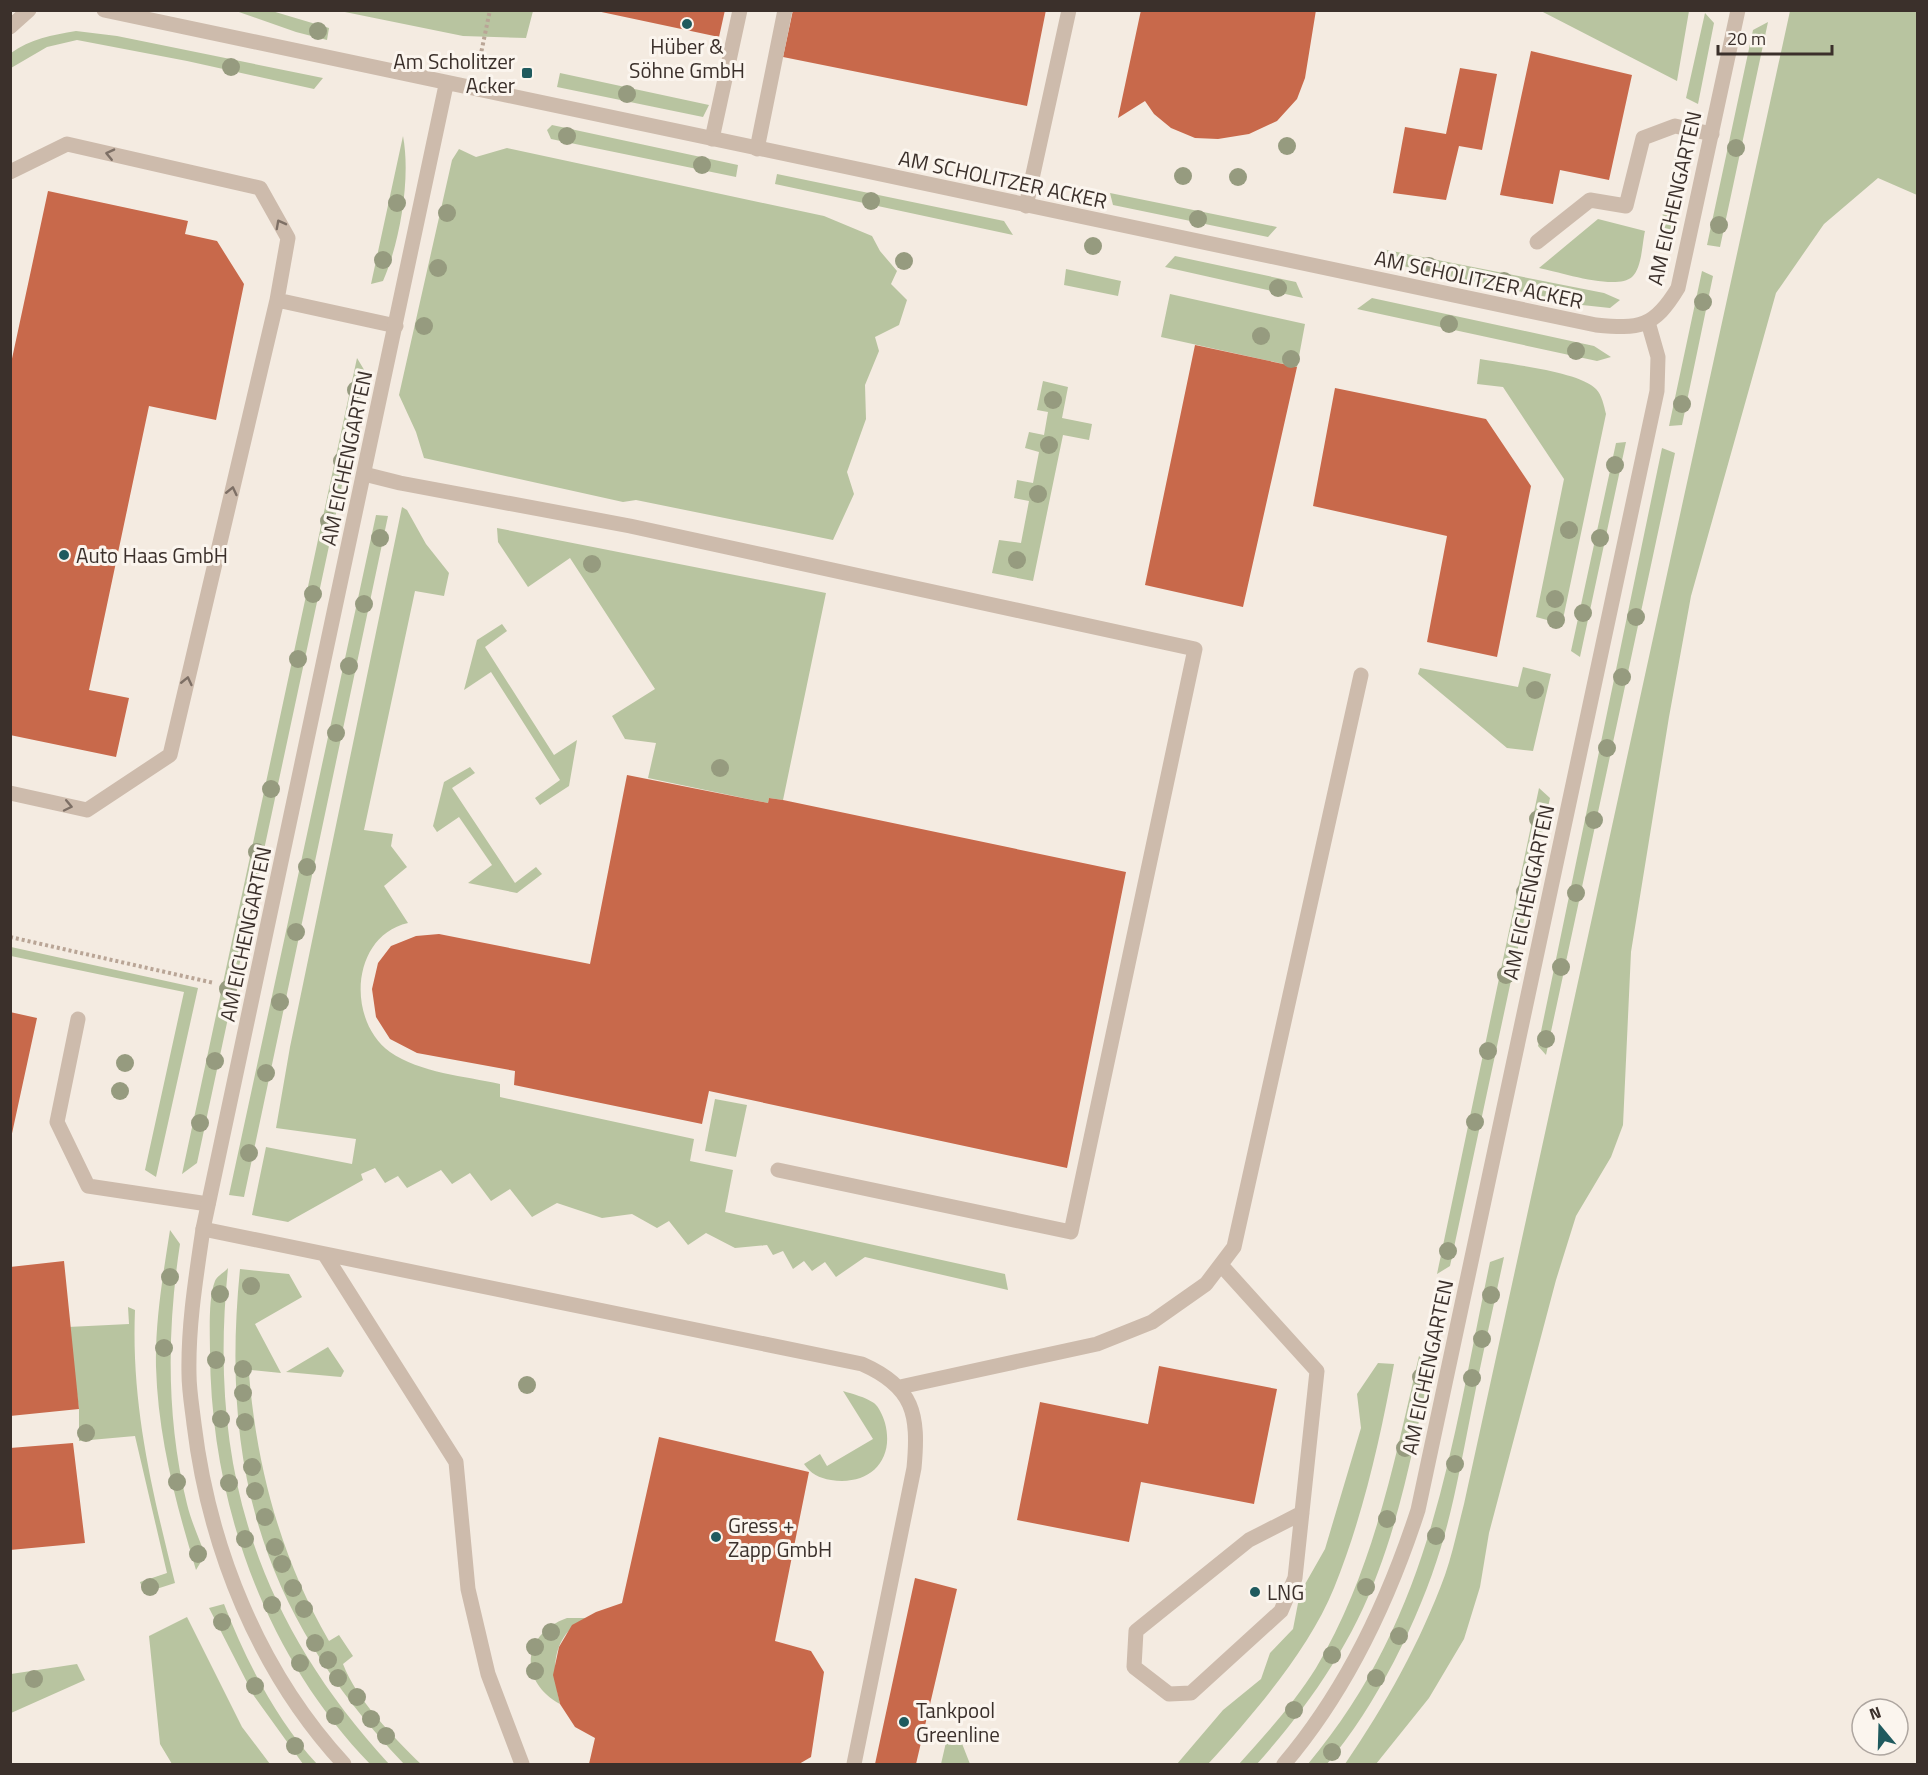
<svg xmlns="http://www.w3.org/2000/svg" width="1928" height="1775" font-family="'Titillium Web',sans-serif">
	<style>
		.green { fill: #b8c4a0 }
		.building { fill: #c8694b }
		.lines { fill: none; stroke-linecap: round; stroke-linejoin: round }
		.path { stroke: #b9a596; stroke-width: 4; stroke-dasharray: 3 3; stroke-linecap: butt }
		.lane { stroke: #cdbbac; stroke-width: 15 }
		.street { stroke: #cdbbac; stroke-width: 15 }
		.tree { fill: #969b7f }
		.oneway { stroke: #7d6f65 }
		.poi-dot { fill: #1f5a5e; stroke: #fbf5ee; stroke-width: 2 }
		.labels { text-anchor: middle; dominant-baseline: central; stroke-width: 6; stroke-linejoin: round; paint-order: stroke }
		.poi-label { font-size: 21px; fill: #3b302b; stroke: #fbf5ee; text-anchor: start }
		.street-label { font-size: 21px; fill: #3b302b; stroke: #fbf5ee }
	</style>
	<rect width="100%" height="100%" fill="#f4ebe1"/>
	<!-- green -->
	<path class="green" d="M236 11H272L329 28 327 40 296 32Z
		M340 11 533 10V11L526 38 463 36Z
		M1541 11H1689L1677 81Z
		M1790 11H1917V195L1878 178 1824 224 1776 293 1691 596 1669 717 1631 952 1623 1125 1611 1157 1576 1216 1556 1280 1489 1533 1480 1587 1464 1639 1429 1698 1376 1764H1345C1386 1704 1420 1643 1445 1575 1453 1552 1458 1527 1464 1504Z
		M1705 13 1714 23 1698 104 1686 98Z
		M1768 22 1720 247 1707 245 1753 30Z
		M76 31 117 36 323 78 314 89 187 61 77 40 47 47 11 68V53C30 39 52 35 76 31Z
		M560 73 709 105 703 117 557 87Z
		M552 125 738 165 736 177 551 139 547 130Z
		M403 136C411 178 400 242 383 281L371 284Z
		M507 148 824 216 872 236 880 251 897 271 891 284 907 300 899 325 875 337 879 351 865 385 866 419 847 472 854 494 833 540 636 500 623 502 424 458 416 432 399 395 452 160 459 149 476 157Z
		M1677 150 1687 154 1670 237 1665 236 1660 227Z
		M777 174 1004 221 1013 235 775 184Z
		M1110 193 1277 227 1268 237 1113 205Z
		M1598 219 1645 231C1642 244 1642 268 1632 277 1616 291 1560 272 1539 268Z
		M1382 249 1604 293 1620 300 1610 308 1582 305 1389 263Z
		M1175 256 1296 282 1303 298 1165 267Z
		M1066 269 1121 281 1118 296 1064 285Z
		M1702 271 1713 276 1682 425 1669 426Z
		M1170 294 1305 324 1297 367 1161 337Z
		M1372 298 1594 346 1611 357 1597 361 1357 309Z
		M357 358 366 373 197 1163 182 1174Z
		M1480 359C1507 364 1579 371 1596 389 1602 395 1604 406 1606 414L1562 624 1536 617 1564 479 1503 387 1477 384Z
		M1043 381 1068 387 1062 418 1092 424 1089 440 1063 435 1033 581 992 573 999 540 1021 543 1029 501 1014 498 1017 480 1033 483 1039 452 1025 448 1029 432 1044 435 1048 412 1037 410Z
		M1626 442 1580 657 1571 651 1616 443Z
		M1662 448 1675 453 1546 1055 1538 1046Z
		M402 507 407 510 426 544 449 573 444 596 415 591 364 830 393 834 391 846 407 867 384 886 408 923C351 936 346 1020 390 1052 420 1073 465 1076 500 1084V1097L694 1139 690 1161 733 1170 725 1212 1005 1274 1008 1290 865 1257 836 1277 825 1262 812 1271 804 1261 793 1269 783 1251 773 1255 767 1245 735 1248 706 1233 688 1245 669 1221 657 1228 632 1214 602 1218 557 1203 532 1217 510 1189 491 1201 470 1173 452 1184 441 1170 407 1188 398 1176 385 1183 375 1168 361 1174 363 1180 288 1222 252 1215 266 1147 352 1164 356 1139 276 1128 290 1047Z
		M376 515 388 516 244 1197 229 1195Z
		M497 528 826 593 783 800 769 798 768 803 648 778 656 743 625 739 612 716 655 689 570 558 528 587 498 542Z
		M502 624 507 631 485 647 554 755 577 740 569 786 540 805 535 798 560 780 491 672 464 690 477 640Z
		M1523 667 1551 674 1533 751 1507 748 1418 674 1420 668 1518 687Z
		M470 767 475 773 452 788 515 883 536 867 542 874 517 893 468 883 492 865 459 817 437 832 433 826 444 782Z
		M1539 788 1550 798 1450 1266 1437 1274Z
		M11 947 198 988 156 1177 145 1170 184 992 11 956Z
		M715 1099 747 1105 736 1157 705 1151Z
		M170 1230 180 1244C167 1329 166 1419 187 1504 191 1521 199 1538 205 1555L196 1570C176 1504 158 1437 156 1367 155 1322 163 1275 170 1230Z
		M1504 1257C1493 1309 1481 1361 1471 1413 1462 1458 1454 1504 1441 1547 1419 1620 1376 1706 1327 1764H1308C1433 1615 1451 1445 1490 1262Z
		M228 1268C208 1464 255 1618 389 1764H370C265 1655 211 1504 210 1353 210 1334 208 1298 215 1281 217 1276 225 1272 228 1268Z
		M240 1269 289 1274 302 1297 255 1324 281 1373 251 1370 249 1374C257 1469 281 1558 329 1641L339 1635 353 1656 343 1664C356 1699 395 1739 421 1764H404C264 1616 220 1471 240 1269Z
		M128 1307 135 1310C131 1406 152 1490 175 1583L144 1593 140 1582 167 1573 135 1436 79 1441V1409L68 1327 129 1324Z
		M328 1347 344 1371 341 1377 286 1372Z
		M1419 1356 1431 1364C1416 1434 1403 1506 1378 1572 1352 1644 1307 1708 1257 1764H1239C1266 1734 1294 1703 1316 1668 1373 1572 1394 1463 1419 1356Z
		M1378 1363 1394 1364C1380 1440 1363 1516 1334 1588 1309 1650 1252 1716 1208 1764H1177L1223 1710 1261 1679 1270 1653 1293 1629 1300 1593 1325 1549 1361 1428 1357 1394Z
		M843 1391C853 1394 865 1397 874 1403 879 1407 883 1416 885 1423 895 1461 869 1486 831 1480 819 1478 811 1474 804 1464L820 1454 827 1466 873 1439Z
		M224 1604C245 1659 277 1721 317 1764H303L254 1696 209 1608Z
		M187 1617 242 1727 270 1764H172L160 1744 149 1636Z
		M567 1618H586C550 1637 552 1670 560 1704 518 1681 522 1634 567 1618Z
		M77 1664 85 1680 11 1713V1674Z
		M947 1738 961 1741 970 1764H941Z"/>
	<!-- building -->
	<path class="building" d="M592 10H725L719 37Z
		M793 10H1046L1027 106 783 57Z
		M1141 10H1316L1305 78 1297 99 1277 121 1249 134 1218 139 1195 138 1171 128 1154 114 1145 101 1118 118Z
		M1531 51 1632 75 1609 180 1560 170 1553 204 1500 195Z
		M1460 68 1497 74 1482 150 1459 146 1446 200 1393 193 1405 127 1446 134Z
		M48 191 188 221 185 234 217 241 244 284 216 420 149 406 89 690 129 698 116 757 10 735V368Z
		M1195 345 1297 367 1243 607 1145 585Z
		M1335 388 1486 419 1531 486 1497 657 1427 642 1447 536 1313 506Z
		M627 775 768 803 769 798 783 800 1126 872 1067 1168 709 1091 702 1124 514 1085 515 1071 417 1053 390 1039 376 1017 372 989 378 963 391 946 416 936 439 934 590 964Z
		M10 1012 37 1018 11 1138H10Z
		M64 1261 79 1409 10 1416V1267Z
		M1159 1366 1277 1389 1254 1504 1141 1482 1129 1542 1017 1520 1040 1402 1148 1424Z
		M659 1437 809 1472 775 1641 811 1651 824 1672 811 1757 799 1764H589L595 1738 575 1727 560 1704 553 1675 559 1647 572 1625 596 1612 622 1603Z
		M73 1443 85 1543 10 1550V1448Z
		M915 1578 957 1589 916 1764H875Z"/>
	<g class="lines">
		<!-- path -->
		<path class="path" d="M479 63 490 10
			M10 937 214 983"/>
		<!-- lane -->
		<path class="lane" d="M712 139 740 10
			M757 149 785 10
			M10 172 67 144 260 188 288 238 277 300 170 755 87 810 10 793
			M1026 206 1069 10
			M1537 242 1590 200 1626 206 1643 138 1675 126 1712 134
			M277 300 396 326
			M364 474 400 483 630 526 1195 649 1071 1232 778 1170
			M78 1019 57 1122 88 1186 208 1204
			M203 1229 862 1364C914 1387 919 1414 914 1468L854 1764
			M325 1255 456 1462 468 1589 488 1674 522 1764
			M1221 1265 1317 1371 1295 1578 1281 1611 1191 1693 1169 1694 1134 1667 1136 1631 1249 1540 1302 1513
			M900 1387 1097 1344 1152 1322 1206 1284 1234 1247 1361 675"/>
		<!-- street -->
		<path class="street" d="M104 10 1596 325C1639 329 1654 328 1678 288L1738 10
			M10 27 29 10
			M344 1764C259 1672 209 1548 194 1424 192 1407 189 1390 189 1374 188 1325 196 1277 203 1229L446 85
			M1284 1764C1347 1690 1388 1602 1418 1510L1657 391 1658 357 1648 322"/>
	</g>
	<!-- trees -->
	<g class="tree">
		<circle cx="318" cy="31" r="9"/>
		<circle cx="231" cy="67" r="9"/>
		<circle cx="627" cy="94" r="9"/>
		<circle cx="567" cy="136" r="9"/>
		<circle cx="1287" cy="146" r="9"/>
		<circle cx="1736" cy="148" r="9"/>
		<circle cx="702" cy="165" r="9"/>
		<circle cx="1183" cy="176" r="9"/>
		<circle cx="1238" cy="177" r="9"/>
		<circle cx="871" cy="201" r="9"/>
		<circle cx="397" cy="203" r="9"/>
		<circle cx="447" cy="213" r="9"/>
		<circle cx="1198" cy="219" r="9"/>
		<circle cx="1719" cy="225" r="9"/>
		<circle cx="1093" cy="246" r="9"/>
		<circle cx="383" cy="260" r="9"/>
		<circle cx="904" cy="261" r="9"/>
		<circle cx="1429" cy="266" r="9"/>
		<circle cx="438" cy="268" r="9"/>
		<circle cx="1504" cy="281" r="9"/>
		<circle cx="1278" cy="288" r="9"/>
		<circle cx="1703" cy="302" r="9"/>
		<circle cx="1449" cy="324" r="9"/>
		<circle cx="424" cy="326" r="9"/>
		<circle cx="1261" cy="336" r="9"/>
		<circle cx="1576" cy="351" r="9"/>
		<circle cx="1291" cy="359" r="9"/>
		<circle cx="356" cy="390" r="9"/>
		<circle cx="1053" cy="400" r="9"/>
		<circle cx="1682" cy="404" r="9"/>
		<circle cx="1049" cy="445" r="9"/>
		<circle cx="342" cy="461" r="9"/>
		<circle cx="1615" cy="465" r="9"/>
		<circle cx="1038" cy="494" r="9"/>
		<circle cx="329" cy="521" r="9"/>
		<circle cx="1569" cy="530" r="9"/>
		<circle cx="380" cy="538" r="9"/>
		<circle cx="1600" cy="538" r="9"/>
		<circle cx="1017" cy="560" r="9"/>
		<circle cx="592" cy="564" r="9"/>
		<circle cx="313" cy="594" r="9"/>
		<circle cx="1555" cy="599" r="9"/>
		<circle cx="364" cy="604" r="9"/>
		<circle cx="1583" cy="613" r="9"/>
		<circle cx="1636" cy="617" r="9"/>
		<circle cx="1556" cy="620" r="9"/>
		<circle cx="298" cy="659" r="9"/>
		<circle cx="349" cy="666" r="9"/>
		<circle cx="1622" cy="677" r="9"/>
		<circle cx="1535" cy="690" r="9"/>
		<circle cx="336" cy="733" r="9"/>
		<circle cx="1607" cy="748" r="9"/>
		<circle cx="720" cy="768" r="9"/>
		<circle cx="271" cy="789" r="9"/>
		<circle cx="1538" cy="819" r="9"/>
		<circle cx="1594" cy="820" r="9"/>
		<circle cx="257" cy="852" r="9"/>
		<circle cx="307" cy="867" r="9"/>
		<circle cx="1525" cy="892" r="9"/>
		<circle cx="1576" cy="893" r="9"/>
		<circle cx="296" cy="932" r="9"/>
		<circle cx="1561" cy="967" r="9"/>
		<circle cx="1506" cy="975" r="9"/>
		<circle cx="228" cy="989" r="9"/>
		<circle cx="280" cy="1002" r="9"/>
		<circle cx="1546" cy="1039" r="9"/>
		<circle cx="1488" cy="1051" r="9"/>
		<circle cx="215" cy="1061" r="9"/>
		<circle cx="125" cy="1063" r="9"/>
		<circle cx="266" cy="1073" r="9"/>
		<circle cx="120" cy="1091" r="9"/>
		<circle cx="1475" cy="1122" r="9"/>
		<circle cx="200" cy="1123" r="9"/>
		<circle cx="249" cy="1153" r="9"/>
		<circle cx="1448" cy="1251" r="9"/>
		<circle cx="170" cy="1277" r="9"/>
		<circle cx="251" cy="1286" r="9"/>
		<circle cx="220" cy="1294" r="9"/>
		<circle cx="1491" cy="1295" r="9"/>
		<circle cx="1482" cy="1339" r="9"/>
		<circle cx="164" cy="1348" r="9"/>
		<circle cx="216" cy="1360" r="9"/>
		<circle cx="243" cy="1369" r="9"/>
		<circle cx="1421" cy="1377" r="9"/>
		<circle cx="1472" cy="1378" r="9"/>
		<circle cx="527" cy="1385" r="9"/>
		<circle cx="243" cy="1393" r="9"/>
		<circle cx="221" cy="1419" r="9"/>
		<circle cx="245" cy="1422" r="9"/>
		<circle cx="86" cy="1433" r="9"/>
		<circle cx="1405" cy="1448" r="9"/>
		<circle cx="1455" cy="1464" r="9"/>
		<circle cx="252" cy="1467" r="9"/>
		<circle cx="177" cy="1482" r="9"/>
		<circle cx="229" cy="1483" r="9"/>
		<circle cx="255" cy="1491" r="9"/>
		<circle cx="265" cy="1517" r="9"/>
		<circle cx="1387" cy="1519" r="9"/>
		<circle cx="1436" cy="1536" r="9"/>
		<circle cx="245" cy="1539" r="9"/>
		<circle cx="275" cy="1547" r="9"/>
		<circle cx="198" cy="1554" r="9"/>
		<circle cx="282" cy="1564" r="9"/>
		<circle cx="150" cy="1587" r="9"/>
		<circle cx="1366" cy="1587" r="9"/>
		<circle cx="293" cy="1588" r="9"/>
		<circle cx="272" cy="1605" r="9"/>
		<circle cx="304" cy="1609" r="9"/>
		<circle cx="222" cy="1622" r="9"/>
		<circle cx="551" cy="1632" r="9"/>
		<circle cx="1399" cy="1636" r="9"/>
		<circle cx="315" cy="1643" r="9"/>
		<circle cx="535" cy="1647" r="9"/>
		<circle cx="1332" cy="1655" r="9"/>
		<circle cx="328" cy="1660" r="9"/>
		<circle cx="300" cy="1663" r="9"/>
		<circle cx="535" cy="1671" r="9"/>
		<circle cx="338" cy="1678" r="9"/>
		<circle cx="1376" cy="1678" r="9"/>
		<circle cx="34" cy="1679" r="9"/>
		<circle cx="255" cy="1686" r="9"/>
		<circle cx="357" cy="1697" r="9"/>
		<circle cx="1294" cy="1710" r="9"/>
		<circle cx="335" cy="1716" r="9"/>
		<circle cx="371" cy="1719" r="9"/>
		<circle cx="386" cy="1736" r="9"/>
		<circle cx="295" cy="1746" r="9"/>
		<circle cx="1332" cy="1752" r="9"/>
	</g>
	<!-- one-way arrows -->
	<defs><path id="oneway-chevron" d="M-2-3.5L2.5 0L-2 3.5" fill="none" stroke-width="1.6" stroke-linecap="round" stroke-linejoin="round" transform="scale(1.5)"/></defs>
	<g class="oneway">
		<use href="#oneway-chevron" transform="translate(110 154) rotate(-167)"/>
		<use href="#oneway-chevron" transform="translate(280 224) rotate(-118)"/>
		<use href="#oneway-chevron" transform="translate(232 491) rotate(-77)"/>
		<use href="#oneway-chevron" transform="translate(187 681) rotate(-77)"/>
		<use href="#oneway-chevron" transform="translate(68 806) rotate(12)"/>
	</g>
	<!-- markers -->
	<g class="poi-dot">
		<circle cx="687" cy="24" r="6"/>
		<rect x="521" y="67" width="12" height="12" rx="3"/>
		<circle cx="64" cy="555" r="6"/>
		<circle cx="716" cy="1537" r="6"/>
		<circle cx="1255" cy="1592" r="6"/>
		<circle cx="904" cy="1722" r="6"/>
	</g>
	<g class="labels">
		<!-- poi labels -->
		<g class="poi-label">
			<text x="687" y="46" text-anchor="middle">Hüber &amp;<tspan x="687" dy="24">Söhne GmbH</tspan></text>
			<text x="515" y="61" text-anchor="end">Am Scholitzer<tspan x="515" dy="24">Acker</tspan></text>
			<text x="76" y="555">Auto Haas GmbH</text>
			<text x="728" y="1525">Gress +<tspan x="728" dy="24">Zapp GmbH</tspan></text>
			<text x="1267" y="1592">LNG</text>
			<text x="916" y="1710">Tankpool<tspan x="916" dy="24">Greenline</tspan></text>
		</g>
		<!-- street labels -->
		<g class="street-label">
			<text transform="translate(1003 179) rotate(12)">AM SCHOLITZER ACKER</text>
			<text transform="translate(1674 198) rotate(-77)">AM EICHENGARTEN</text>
			<text transform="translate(1479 279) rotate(12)">AM SCHOLITZER ACKER</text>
			<text transform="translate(346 458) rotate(-78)">AM EICHENGARTEN</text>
			<text transform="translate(1528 892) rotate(-78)">AM EICHENGARTEN</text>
			<text transform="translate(245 934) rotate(-78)">AM EICHENGARTEN</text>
			<text transform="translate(1427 1367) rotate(-78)">AM EICHENGARTEN</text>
		</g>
	</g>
	<!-- border -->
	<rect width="1928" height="1775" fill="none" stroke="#3b302b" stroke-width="24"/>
	<!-- north arrow -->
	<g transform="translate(1880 1727) rotate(341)"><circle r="28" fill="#fbf5ee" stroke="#aea6a0" stroke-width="1.5"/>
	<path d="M0-4.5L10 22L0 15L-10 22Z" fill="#1f5a5e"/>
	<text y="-9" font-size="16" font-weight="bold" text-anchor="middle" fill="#3b302b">N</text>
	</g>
	<!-- scale -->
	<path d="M1718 45v9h114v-9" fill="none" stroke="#3b302b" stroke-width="3"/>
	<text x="1727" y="45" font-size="18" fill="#3b302b" stroke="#fbf5ee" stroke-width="4.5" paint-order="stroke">20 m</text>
</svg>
